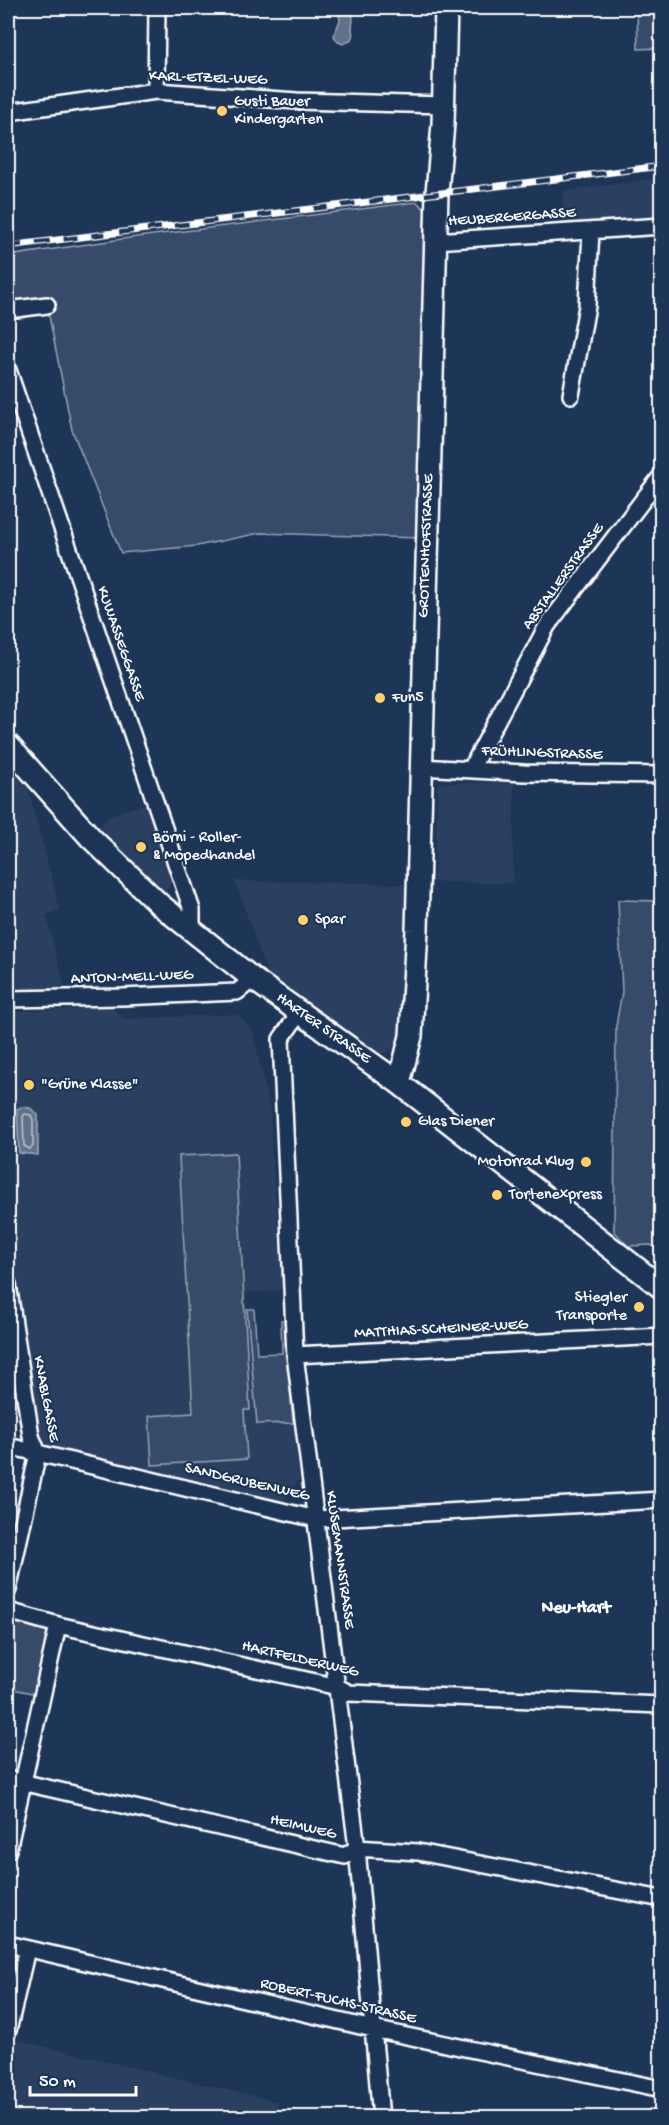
<svg xmlns="http://www.w3.org/2000/svg" width="669" height="2125" font-family="'Gochi Hand',sans-serif">
	<style>
		.built { fill: #2a4161 }
		.green { fill: #364b69; stroke: #9aa5b4; stroke-width: 1.5 }
		.water { fill: #617289; stroke: #a0aab8; stroke-width: 1.5 }
		.lines { fill: none; stroke-linecap: round; stroke-linejoin: round }
		.shore { stroke: #c0c7d0; stroke-width: 1.5 }
		.minor-casing { stroke: #fff; stroke-width: 20 }
		.secondary-casing { stroke: #fff; stroke-width: 26 }
		.minor { stroke: #1d3557; stroke-width: 15 }
		.secondary { stroke: #1d3557; stroke-width: 21 }
		.rail-casing { stroke: #fff; stroke-width: 7 }
		.rail { stroke: #1d3557; stroke-width: 4.5; stroke-dasharray: 14; stroke-linecap: butt }
		.poi-dot { fill: #ffd166; stroke: #1d3557; stroke-width: 2 }
		.labels { text-anchor: middle; dominant-baseline: central; stroke-width: 4.5; stroke-linejoin: round; paint-order: stroke }
		.street-label { font-size: 16px; fill: #fff; stroke: #1d3557 }
		.poi-label { font-size: 16px; fill: #fff; stroke: #1d3557; text-anchor: start }
		.neighbourhood-label { font-size: 18px; font-weight: bold; fill: #fff; stroke: #1d3557 }
	</style>
	<rect width="100%" height="100%" fill="#1d3557"/>
	<filter id="ink" filterUnits="userSpaceOnUse"><feTurbulence type="fractalNoise" baseFrequency=".0167" numOctaves="2"/><feDisplacementMap in="SourceGraphic" scale="12" xChannelSelector="R" yChannelSelector="G"/><feConvolveMatrix kernelMatrix="1 2 1 2 8 2 1 2 1" color-interpolation-filters="sRGB"/></filter>
	<g filter="url(#ink)">
		<!-- built -->
		<path class="built" d="M661 178V223L563 228V191Z
			M8 762 27 784 60 910 46 915 65 988 8 989Z
			M438 783H514L513 883 434 882Z
			M150 802 176 877 164 893 99 828 110 815Z
			M235 881 409 884 398 1035 396 1047 390 1052 377 1054 368 1050 269 979Z
			M110 1007 125 1019 238 1014 253 1032 270 1110 272 1156 283 1290 246 1293 257 1424 293 1423 299 1479 283 1502 49 1448 39 1434 8 1228V1012Z
			M8 2038 279 2102 275 2117H8Z"/>
		<!-- green -->
		<path class="green" d="M637 8H661V48L638 49Z
			M417 202 428 212 419 538 260 533 197 546 121 553 72 430 47 306 8 307V256L129 238Z
			M618 900 661 901V1253L651 1245 628 1246 614 1231 616 1026 622 992Z
			M236 1153 250 1410H244L247 1459 152 1465 149 1416 193 1413 179 1156Z
			M254 1309 257 1354 282 1353 281 1320H284L293 1423 257 1424 247 1309Z
			M8 1617 48 1629 49 1636 37 1694 8 1688Z"/>
		<!-- water -->
		<path class="water" d="M341 11 352 12C355 21 350 27 353 35L350 41 343 44 338 42 334 36 340 20 339 16Z
			M22 1107 30 1108 38 1115V1155L19 1153 17 1109Z"/>
		<g class="lines">
			<!-- shore -->
			<path class="shore" d="M25 1114 31 1115 33 1120V1146L30 1149 24 1146 23 1116Z"/>
			<defs>
				<path id="minor" d="M156 91 157 8
					M8 112 156 91 297 101 444 105
					M435 241 662 226
					M8 310 47 305
					M8 370 192 910V931
					M571 395 587 306 591 231
					M421 767 524 773 662 775
					M471 769 547 626 662 475
					M8 999 122 997 237 992 253 979
					M299 1013 281 1039 295 1355 357 1848 381 2118
					M8 1284 31 1436 38 1453 8 1590
					M295 1355 662 1336
					M8 1446 316 1519 662 1500
					M8 1611 58 1625 338 1687 349 1693 662 1705
					M8 1779 345 1856 357 1848 418 1852 662 1899
					M8 1850 58 1625
					M8 1944 373 2029 662 2089
					M8 2031 27 1949"/>
				<path id="secondary" d="M8 745 91 838 159 904 253 979 399 1083 662 1288
					M399 1083 411 1036 417 930 437 193 443 124 446 8"/>
			</defs>
			<!-- minor casing -->
			<use href="#minor" class="minor-casing"/>
			<!-- secondary casing -->
			<use href="#secondary" class="secondary-casing"/>
			<!-- minor -->
			<use href="#minor" class="minor"/>
			<!-- secondary -->
			<use href="#secondary" class="secondary"/>
			<defs>
				<path id="rail" d="M8 246 662 166"/>
			</defs>
			<!-- rail casing -->
			<use href="#rail" class="rail-casing"/>
			<!-- rail -->
			<use href="#rail" class="rail"/>
		</g>
	</g>
	<!-- markers -->
	<g class="poi-dot">
		<circle cx="222" cy="111" r="6"/>
		<circle cx="380" cy="698" r="6"/>
		<circle cx="141" cy="847" r="6"/>
		<circle cx="303" cy="920" r="6"/>
		<circle cx="29" cy="1085" r="6"/>
		<circle cx="406" cy="1122" r="6"/>
		<circle cx="586" cy="1162" r="6"/>
		<circle cx="497" cy="1195" r="6"/>
		<circle cx="639" cy="1307" r="6"/>
	</g>
	<g class="labels">
		<!-- street labels -->
		<g class="street-label">
			<text transform="translate(208 79) rotate(2)">KARL-ETZEL-WEG</text>
			<text transform="translate(512 218) rotate(-4)">HEUBERGERGASSE</text>
			<text transform="translate(427 546) rotate(-88)">GROTTENHOFSTRASSE</text>
			<text transform="translate(564 577) rotate(-54)">ABSTALLERSTRASSE</text>
			<text transform="translate(120 644) rotate(71)">KUWASSEGGASSE</text>
			<text transform="translate(542 754) rotate(2)">FRÜHLINGSTRASSE</text>
			<text transform="translate(132 978) rotate(-2)">ANTON-MELL-WEG</text>
			<text transform="translate(323 1029) rotate(35)">HARTER STRASSE</text>
			<text transform="translate(441 1330) rotate(-3)">MATTHIAS-SCHEINER-WEG</text>
			<text transform="translate(45 1399) rotate(79)">KNABLGASSE</text>
			<text transform="translate(247 1483) rotate(13)">SANDGRUBENWEG</text>
			<text transform="translate(339 1560) rotate(82)">KLUSEMANNSTRASSE</text>
			<text transform="translate(300 1660) rotate(13)">HARTFELDERWEG</text>
			<text transform="translate(303 1828) rotate(13)">HEIMWEG</text>
			<text transform="translate(338 2002) rotate(13)">ROBERT-FUCHS-STRASSE</text>
		</g>
		<!-- poi labels -->
		<g class="poi-label">
			<text x="234" y="102">Gusti Bauer<tspan x="234" dy="18">Kindergarten</tspan></text>
			<text x="392" y="698">Fun5</text>
			<text x="153" y="838">Börni - Roller-<tspan x="153" dy="18">&amp; Mopedhandel</tspan></text>
			<text x="315" y="920">Spar</text>
			<text x="41" y="1085">"Grüne Klasse"</text>
			<text x="418" y="1122">Glas Diener</text>
			<text x="574" y="1162" text-anchor="end">Motorrad Klug</text>
			<text x="509" y="1195">Tortenexpress</text>
			<text x="627" y="1298" text-anchor="end">Stiegler<tspan x="627" dy="18">Transporte</tspan></text>
		</g>
		<!-- neighbourhood labels -->
		<g class="neighbourhood-label">
			<text x="576" y="1608">Neu-Hart</text>
		</g>
	</g>
	<!-- margin -->
	<rect width="669" height="2125" fill="none" stroke="#1d3557" stroke-width="30"/>
	<rect x="15" y="15" width="639" height="2095" fill="none" stroke="#fff" stroke-width="2" filter="url(#ink)"/>
	<!-- scale -->
	<path d="M30 2086v9h106v-9" fill="none" stroke="#ffffff" stroke-width="3"/>
	<text x="39" y="2086" font-size="18" fill="#ffffff" stroke="#1d3557" stroke-width="4.5" paint-order="stroke">50 m</text>
</svg>
